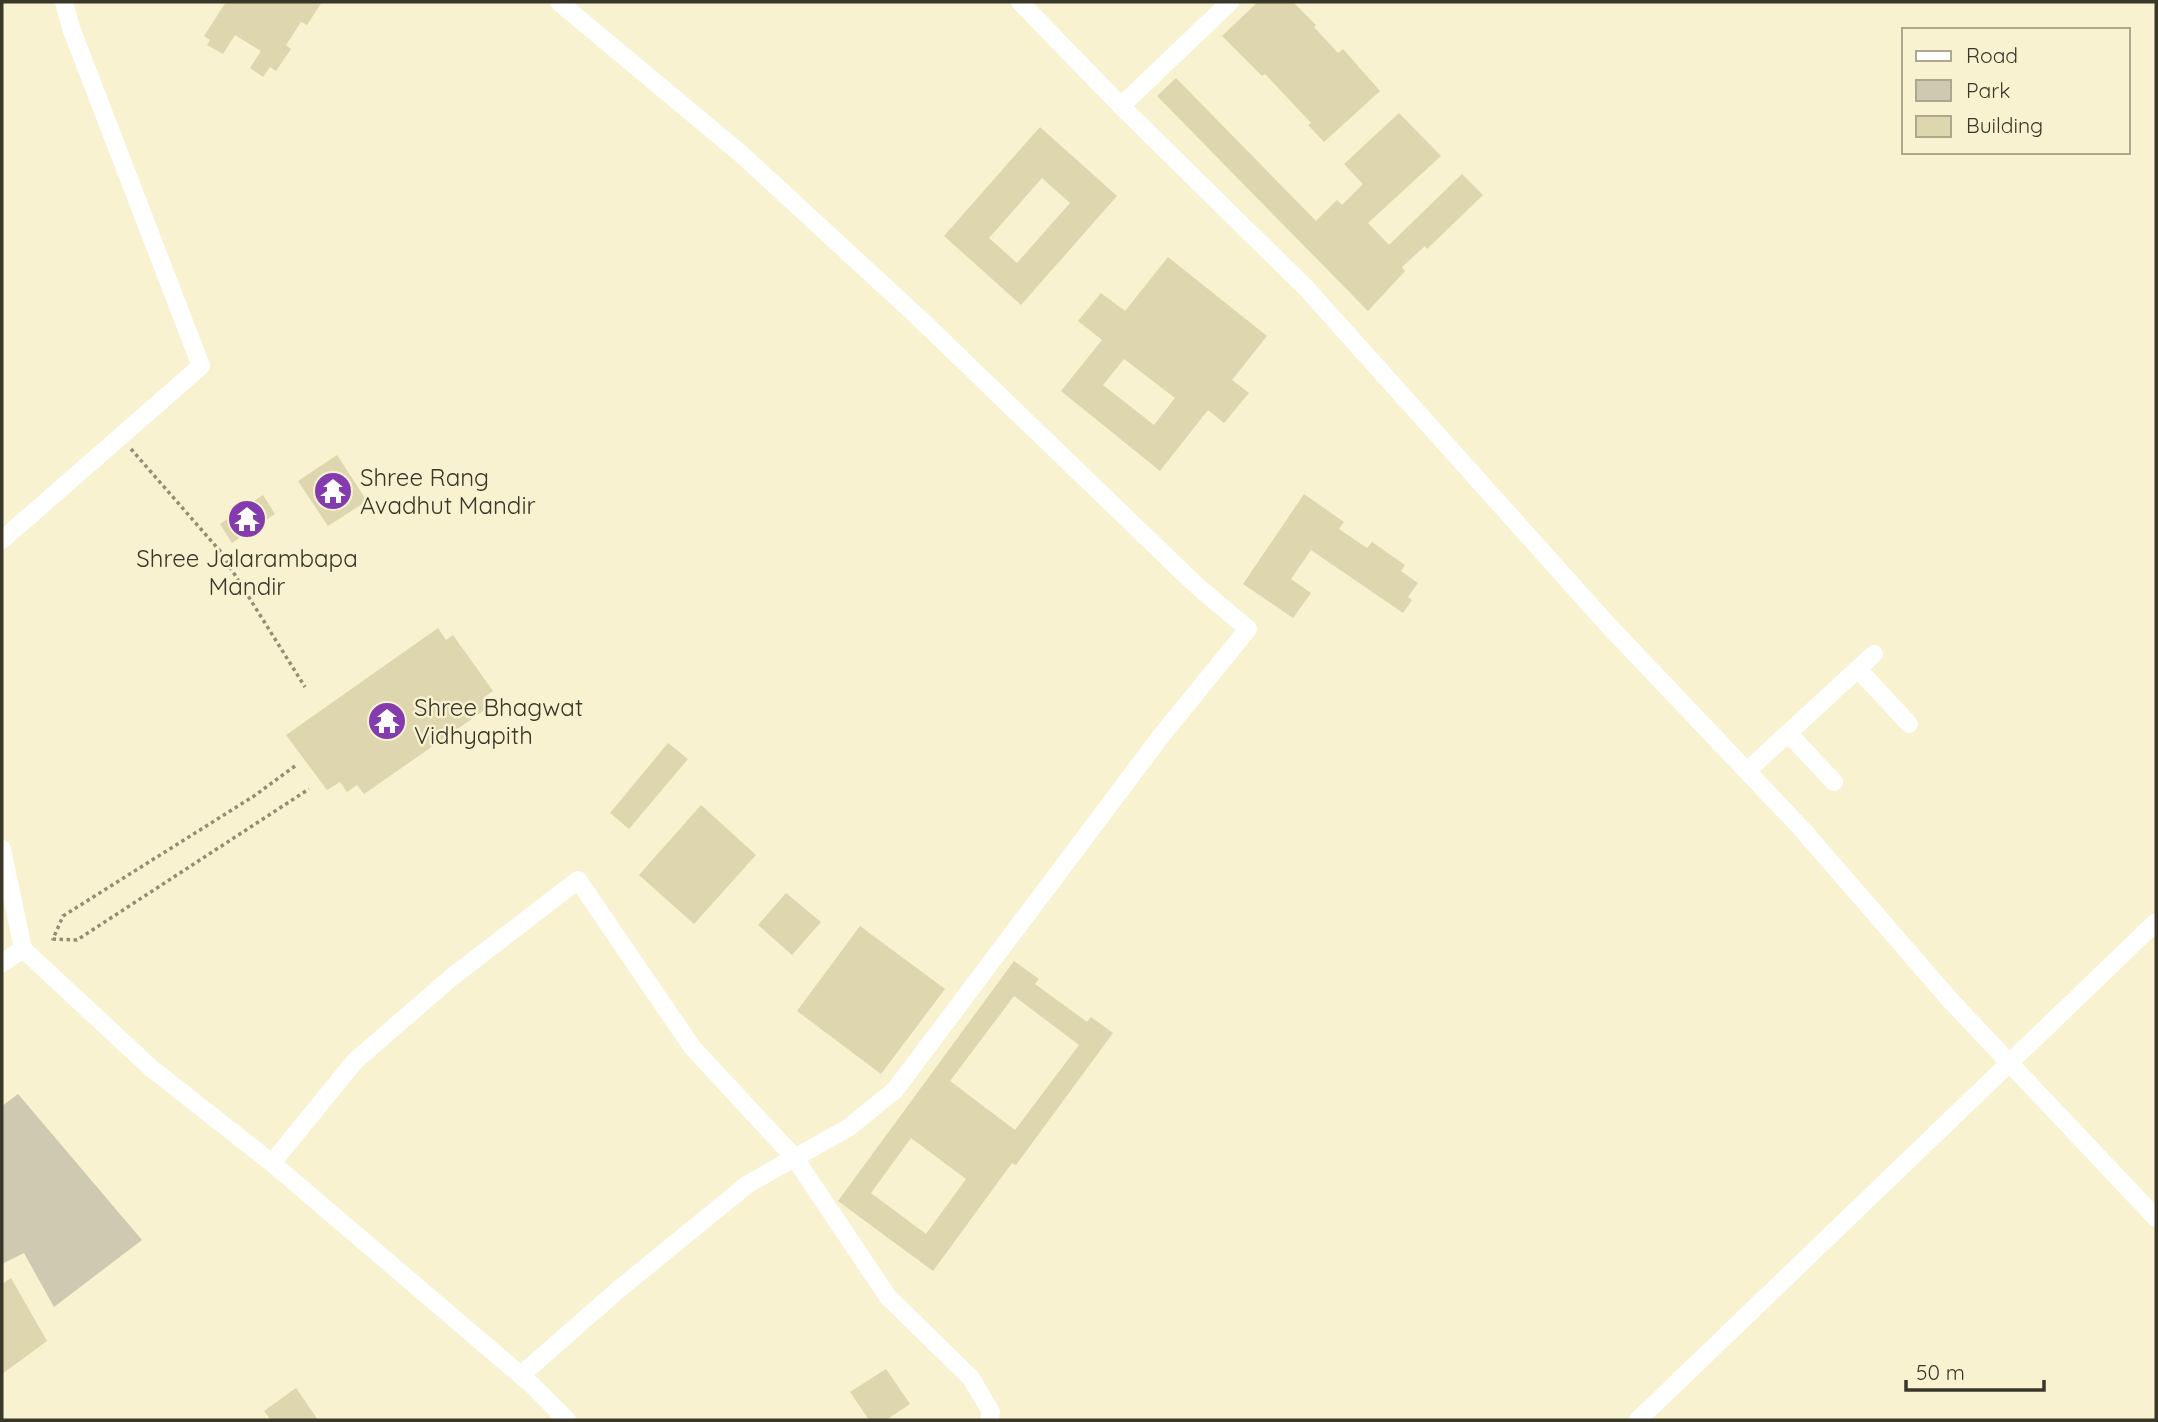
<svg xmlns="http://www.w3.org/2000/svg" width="2158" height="1422" font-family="Quicksand,sans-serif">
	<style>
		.green { fill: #cecab2 }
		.building { fill: #ddd6ae; fill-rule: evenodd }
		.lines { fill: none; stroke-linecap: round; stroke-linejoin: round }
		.path { stroke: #928e76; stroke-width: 3.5; stroke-dasharray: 3.5 3.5; stroke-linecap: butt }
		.minor { stroke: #fff; stroke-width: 18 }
		.labels { text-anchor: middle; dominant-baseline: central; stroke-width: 5; stroke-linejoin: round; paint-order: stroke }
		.poi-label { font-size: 24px; fill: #393729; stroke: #f8f2d0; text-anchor: start }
	</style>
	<rect width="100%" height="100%" fill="#f8f2d0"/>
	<!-- green -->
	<path class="green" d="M18 1094 142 1240 54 1307 24 1253 2 1264V1106Z"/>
	<!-- building -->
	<path class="building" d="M226 2H322L307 25 301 22 286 45 291 49 276 71 270 67 263 77 250 68 261 51 235 35 223 54 207 45 210 40 204 36Z
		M1258 2H1293L1316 25 1314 27 1338 53 1343 49 1380 91 1324 142 1308 125 1311 123 1265 74 1262 76 1222 36Z
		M1176 78 1316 221 1337 200 1342 205 1363 184 1344 164 1399 113 1441 156 1368 223 1389 245 1462 174 1483 195 1427 249 1425 246 1402 267 1405 271 1368 311 1157 96Z
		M1040 127 1117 196 1021 305 944 236ZM1042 178 1070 203 1017 263 989 238Z
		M1168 257 1267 336 1232 380 1249 393 1224 423 1208 410 1160 471 1061 391 1102 340 1078 321 1101 293 1125 311ZM1124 359 1175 398 1154 425 1103 385Z
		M337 455 367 501 328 526 298 481Z
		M1304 494 1344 522 1339 529 1367 548 1372 542 1405 565 1401 571 1418 583 1408 597 1412 600 1403 613 1311 550 1291 579 1311 593 1293 618 1243 584Z
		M263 495 275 514 232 543 220 524Z
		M438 628 446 640 453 635 493 691 483 698 489 707 364 794 357 785 347 792 340 782 327 790 286 735Z
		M668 743 688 759 629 829 610 813Z
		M701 805 756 855 694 924 639 875Z
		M786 893 821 922 792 955 758 925Z
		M860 926 945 989 881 1074 797 1011Z
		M1014 961 1039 979 1035 984 1087 1022 1091 1017 1113 1033 1016 1165 1012 1163 933 1271 838 1201ZM1014 996 1079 1045 1015 1130 950 1081ZM911 1138 966 1179 926 1234 871 1193Z
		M11 1278 47 1341 2 1374V1284Z
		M886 1369 910 1404 886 1420H869L850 1392Z
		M296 1388 318 1420H271L264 1411Z"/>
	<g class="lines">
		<!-- path -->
		<path class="path" d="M131 449 220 551 305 687
			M295 766 254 796 63 916 53 939 77 940 309 789"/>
		<!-- minor -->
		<path class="minor" d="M1020 2 1121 106
			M1230 2 1121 106 1307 289 1608 625 1801 828 1951 1001 2156 1218
			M2 540 201 366 71 28 64 2
			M1858 669 1909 724
			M1788 733 1834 782
			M1747 771 1874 654
			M2 849 23 949 151 1068 272 1163 531 1384 567 1420
			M2 963 23 949
			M272 1163 355 1061 452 977 578 880 692 1047 794 1157 888 1297 971 1378 991 1412 989 1420
			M521 1375 618 1290 748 1184 848 1128 895 1090 1161 736 1248 629 1196 585 918 317 740 153 559 2
			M1638 1420 2156 922"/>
	</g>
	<!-- icons -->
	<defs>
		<symbol id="temple-disc" viewBox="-11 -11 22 22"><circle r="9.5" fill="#833bae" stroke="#f8f2d0"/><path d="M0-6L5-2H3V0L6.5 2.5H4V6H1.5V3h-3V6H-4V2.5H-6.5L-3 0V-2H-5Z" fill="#fff"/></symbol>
	</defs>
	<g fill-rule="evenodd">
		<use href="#temple-disc" x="311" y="469" width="44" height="44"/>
		<use href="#temple-disc" x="225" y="497" width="44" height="44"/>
		<use href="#temple-disc" x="365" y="699" width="44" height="44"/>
	</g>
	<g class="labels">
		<!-- poi labels -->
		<g class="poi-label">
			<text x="360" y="477">Shree Rang<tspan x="360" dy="28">Avadhut Mandir</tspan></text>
			<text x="247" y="558" text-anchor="middle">Shree Jalarambapa<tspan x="247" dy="28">Mandir</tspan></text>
			<text x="414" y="707">Shree Bhagwat<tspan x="414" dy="28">Vidhyapith</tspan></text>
		</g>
	</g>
	<!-- border -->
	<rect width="2158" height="1422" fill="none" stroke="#393729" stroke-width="7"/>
	<!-- legend -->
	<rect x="1902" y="28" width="228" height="126" fill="#f8f2d0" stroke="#aca78d" stroke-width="2"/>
	<rect x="1916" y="51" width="35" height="10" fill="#ffffff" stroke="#aca78d" stroke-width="2"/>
	<text x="1966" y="63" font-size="21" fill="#393729">Road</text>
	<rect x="1916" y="80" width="35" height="21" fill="#cecab2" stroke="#aca78d" stroke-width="2"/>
	<text x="1966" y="98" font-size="21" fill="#393729">Park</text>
	<rect x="1916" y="116" width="35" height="21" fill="#ddd6ae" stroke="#aca78d" stroke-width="2"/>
	<text x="1966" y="133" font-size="21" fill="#393729">Building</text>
	<!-- scale -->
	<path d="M1906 1380v10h138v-10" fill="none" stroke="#393729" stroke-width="3.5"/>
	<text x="1916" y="1380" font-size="21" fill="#393729" stroke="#f8f2d0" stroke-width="5" paint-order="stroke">50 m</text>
</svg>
